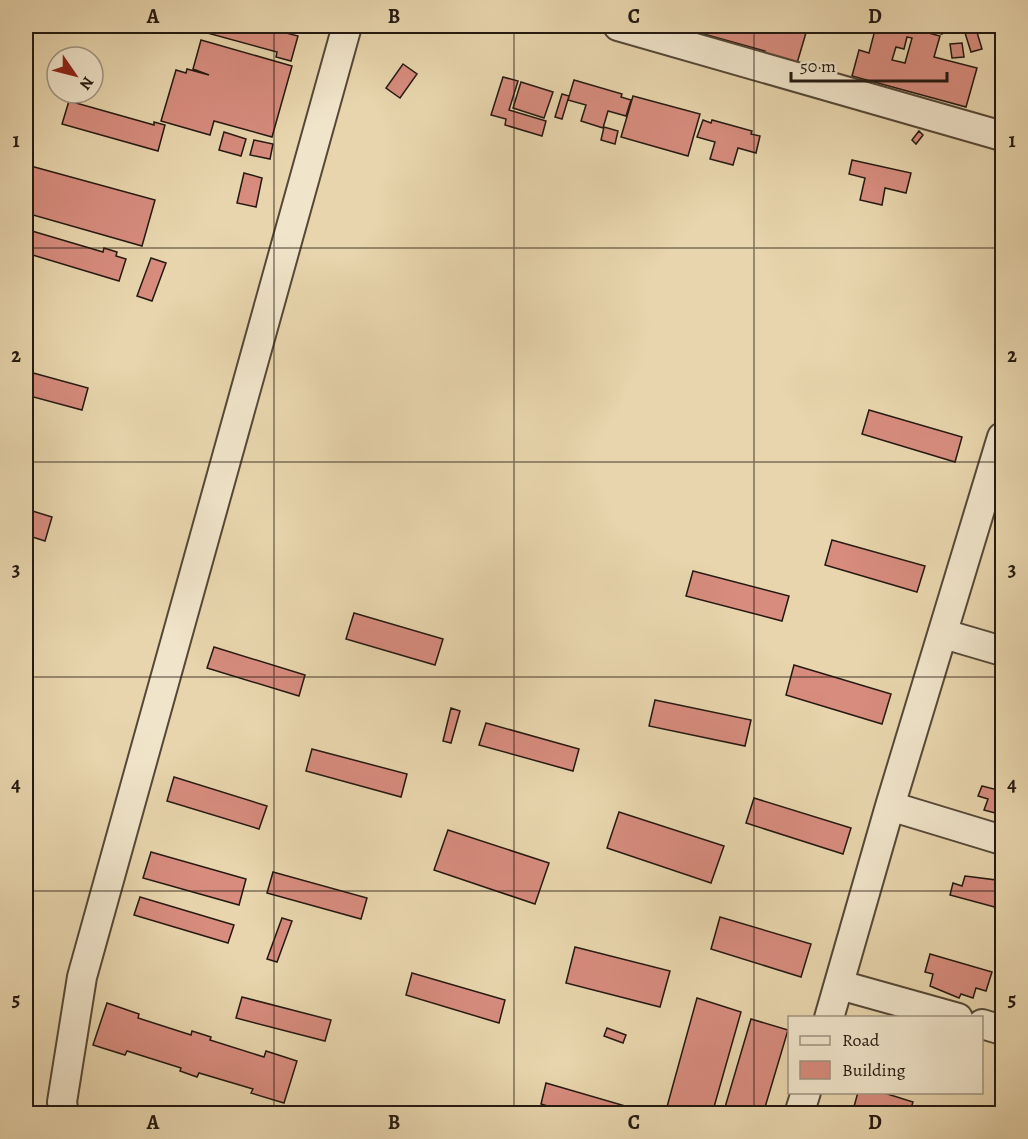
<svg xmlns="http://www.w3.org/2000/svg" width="1028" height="1139" font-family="Alegreya,serif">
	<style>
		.building { fill: #d78c7e; stroke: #241910; stroke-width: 1.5; fill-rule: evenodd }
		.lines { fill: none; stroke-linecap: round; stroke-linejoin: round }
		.minor-casing { stroke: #554837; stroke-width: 32 }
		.minor { stroke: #f0e4ca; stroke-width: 28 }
		.grid { fill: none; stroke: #241910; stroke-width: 1.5; stroke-opacity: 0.55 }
		.neatline { fill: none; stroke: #241910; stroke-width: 2 }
		.grid-label { font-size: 20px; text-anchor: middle; font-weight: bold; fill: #241910 }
	</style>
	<rect width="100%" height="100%" fill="#e8d5ad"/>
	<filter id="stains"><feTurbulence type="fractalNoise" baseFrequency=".00333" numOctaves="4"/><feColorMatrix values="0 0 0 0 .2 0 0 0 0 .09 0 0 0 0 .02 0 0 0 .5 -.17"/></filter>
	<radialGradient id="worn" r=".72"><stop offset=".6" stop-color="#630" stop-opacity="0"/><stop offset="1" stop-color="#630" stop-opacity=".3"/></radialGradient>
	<!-- building -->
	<path class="building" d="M201 26H259L298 36 291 61 276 57 277 52 200 31Z
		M675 26H808L795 70 762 61 765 51Z
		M876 26 897 29 898 26H902L940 36 934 57 977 68 966 107 852 76 859 50 869 53ZM907 37 912 38 905 63 892 60 896 47 904 49Z
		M912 26H945L942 34Z
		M976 29 982 49 971 52 965 33Z
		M201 40 292 66 272 137 214 121 210 135 161 121 176 70 186 73 187 69 209 75 193 69Z
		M962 43 964 57 952 58 950 44Z
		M403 64 417 74 400 98 386 88Z
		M503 77 518 81 509 110 546 121 542 136 505 125 506 119 491 115Z
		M574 80 622 94 621 97 631 100 626 116 608 111 603 128 581 121 586 105 568 100Z
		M521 82 553 92 544 118 513 108Z
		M562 94 569 96 562 119 555 117Z
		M633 96 700 114 688 156 621 137Z
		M69 101 154 125V122L165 125 158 151 62 124Z
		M703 120 711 123 712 120 752 131 751 134 760 136 756 153 738 148 733 165 710 159 715 142 697 137Z
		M604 127 618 131 615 144 601 140Z
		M919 131 923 135 916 144 912 140Z
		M224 132 246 139 241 156 219 150Z
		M254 140 273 144 270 159 250 155Z
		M852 160 911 173 906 193 885 188 882 205 860 200 865 178 849 174Z
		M27 165 155 200 142 246 26 213Z
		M244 173 262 178 256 207 237 203Z
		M32 231 103 252 104 248 117 252 116 256 126 259 119 281 26 253Z
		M151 258 166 263 152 301 137 296Z
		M26 371 88 388 82 410 26 395Z
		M869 410 962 437 955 462 862 434Z
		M26 509 52 517 45 541 26 535Z
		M832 540 925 566 917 592 825 565Z
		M693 571 789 596 782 621 686 596Z
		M354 613 443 639 435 665 346 639Z
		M214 647 305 675 299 696 207 668Z
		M794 665 891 694 882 724 786 695Z
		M655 700 751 720 745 746 649 726Z
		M451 708 460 711 451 743 443 741Z
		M486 723 579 749 573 771 479 745Z
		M312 749 407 774 401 797 306 771Z
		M174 777 267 806 259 829 167 801Z
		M982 786 1002 791V819L998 818 999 814 984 810 988 799 978 796Z
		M754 798 851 828 843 854 746 823Z
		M619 812 724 846 711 883 607 848Z
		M448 830 549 863 535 904 434 870Z
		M151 852 246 879 239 905 143 878Z
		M273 872 367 898 361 919 267 893Z
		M965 876 996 880 995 885 1002 887V909L950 895 953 883 962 886Z
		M140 897 234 925 228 943 134 915Z
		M720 917 811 944 801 977 711 949Z
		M282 918 292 921 277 962 267 959Z
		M575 947 670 971 660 1007 566 983Z
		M930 954 992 972 986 991 976 988 973 998 961 994 959 998 930 986 933 974 925 972Z
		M412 973 505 1000 499 1023 406 995Z
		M242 997 331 1020 325 1041 236 1018Z
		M697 998 741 1012 712 1114H665Z
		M107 1003 139 1014 138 1018 191 1035 192 1031 211 1037 210 1040 264 1057 266 1051 297 1061 284 1103 251 1093 253 1089 199 1073 197 1077 180 1071 181 1068 127 1051 125 1055 93 1045Z
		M751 1019 788 1030 763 1114H723Z
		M607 1028 626 1035 623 1043 604 1036Z
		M546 1083 639 1110 638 1114H573L541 1104Z
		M858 1092H881L913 1102 909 1114H852Z"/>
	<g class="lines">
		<defs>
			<path id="minor" d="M618 26 1002 136
				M944 634 1002 651
				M890 806 1002 840
				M840 985 958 1018
				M829 1018 890 806 1002 437
				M982 1024 1002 1030
				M64 1114 62 1102 82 977 347 26
				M799 1114 806 1092"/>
		</defs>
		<!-- minor casing -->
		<use href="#minor" class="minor-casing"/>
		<!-- minor -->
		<use href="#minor" class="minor"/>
	</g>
	<!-- grid -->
	<path class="grid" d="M274 26V1114M514 26V1114M754 26V1114M26 248H1002M26 462H1002M26 677H1002M26 891H1002"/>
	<!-- margin -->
	<rect width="1028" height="1139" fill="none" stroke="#e8d5ad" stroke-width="66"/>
	<!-- legend -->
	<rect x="788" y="1016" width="195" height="78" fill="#f0e4ca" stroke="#9e9380" stroke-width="1.5"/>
	<rect x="800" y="1036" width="30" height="9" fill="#f0e4ca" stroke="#9e9380" stroke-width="1.5"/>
	<text x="842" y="1046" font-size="18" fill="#241910">Road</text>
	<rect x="800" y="1061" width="30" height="18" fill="#d78c7e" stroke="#9e9380" stroke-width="1.5"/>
	<text x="842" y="1076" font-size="18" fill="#241910">Building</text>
	<!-- north arrow -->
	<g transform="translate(75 75) rotate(125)"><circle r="28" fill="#f0e4ca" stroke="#9e9380" stroke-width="1.5"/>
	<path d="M0-4.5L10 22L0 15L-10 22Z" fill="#8f2418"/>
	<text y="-9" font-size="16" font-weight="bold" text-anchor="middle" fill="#241910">N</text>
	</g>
	<!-- scale -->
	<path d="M791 72v9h156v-9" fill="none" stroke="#241910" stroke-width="3"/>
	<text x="800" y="72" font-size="18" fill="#241910" stroke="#f0e4ca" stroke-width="4.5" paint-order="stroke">50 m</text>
	<rect x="33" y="33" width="962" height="1073" class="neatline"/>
	<g class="grid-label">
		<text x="153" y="23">A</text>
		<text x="394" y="23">B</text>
		<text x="634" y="23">C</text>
		<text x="875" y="23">D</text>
		<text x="16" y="147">1</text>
		<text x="1012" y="147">1</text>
		<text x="16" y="362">2</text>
		<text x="1012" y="362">2</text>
		<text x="16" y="576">3</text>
		<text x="1012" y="576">3</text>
		<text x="16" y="791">4</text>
		<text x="1012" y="791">4</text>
		<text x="16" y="1006">5</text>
		<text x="1012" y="1006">5</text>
		<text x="153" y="1129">A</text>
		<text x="394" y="1129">B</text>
		<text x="634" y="1129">C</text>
		<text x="875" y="1129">D</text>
	</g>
	<rect width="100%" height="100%" filter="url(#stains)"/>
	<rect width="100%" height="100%" fill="url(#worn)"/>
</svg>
